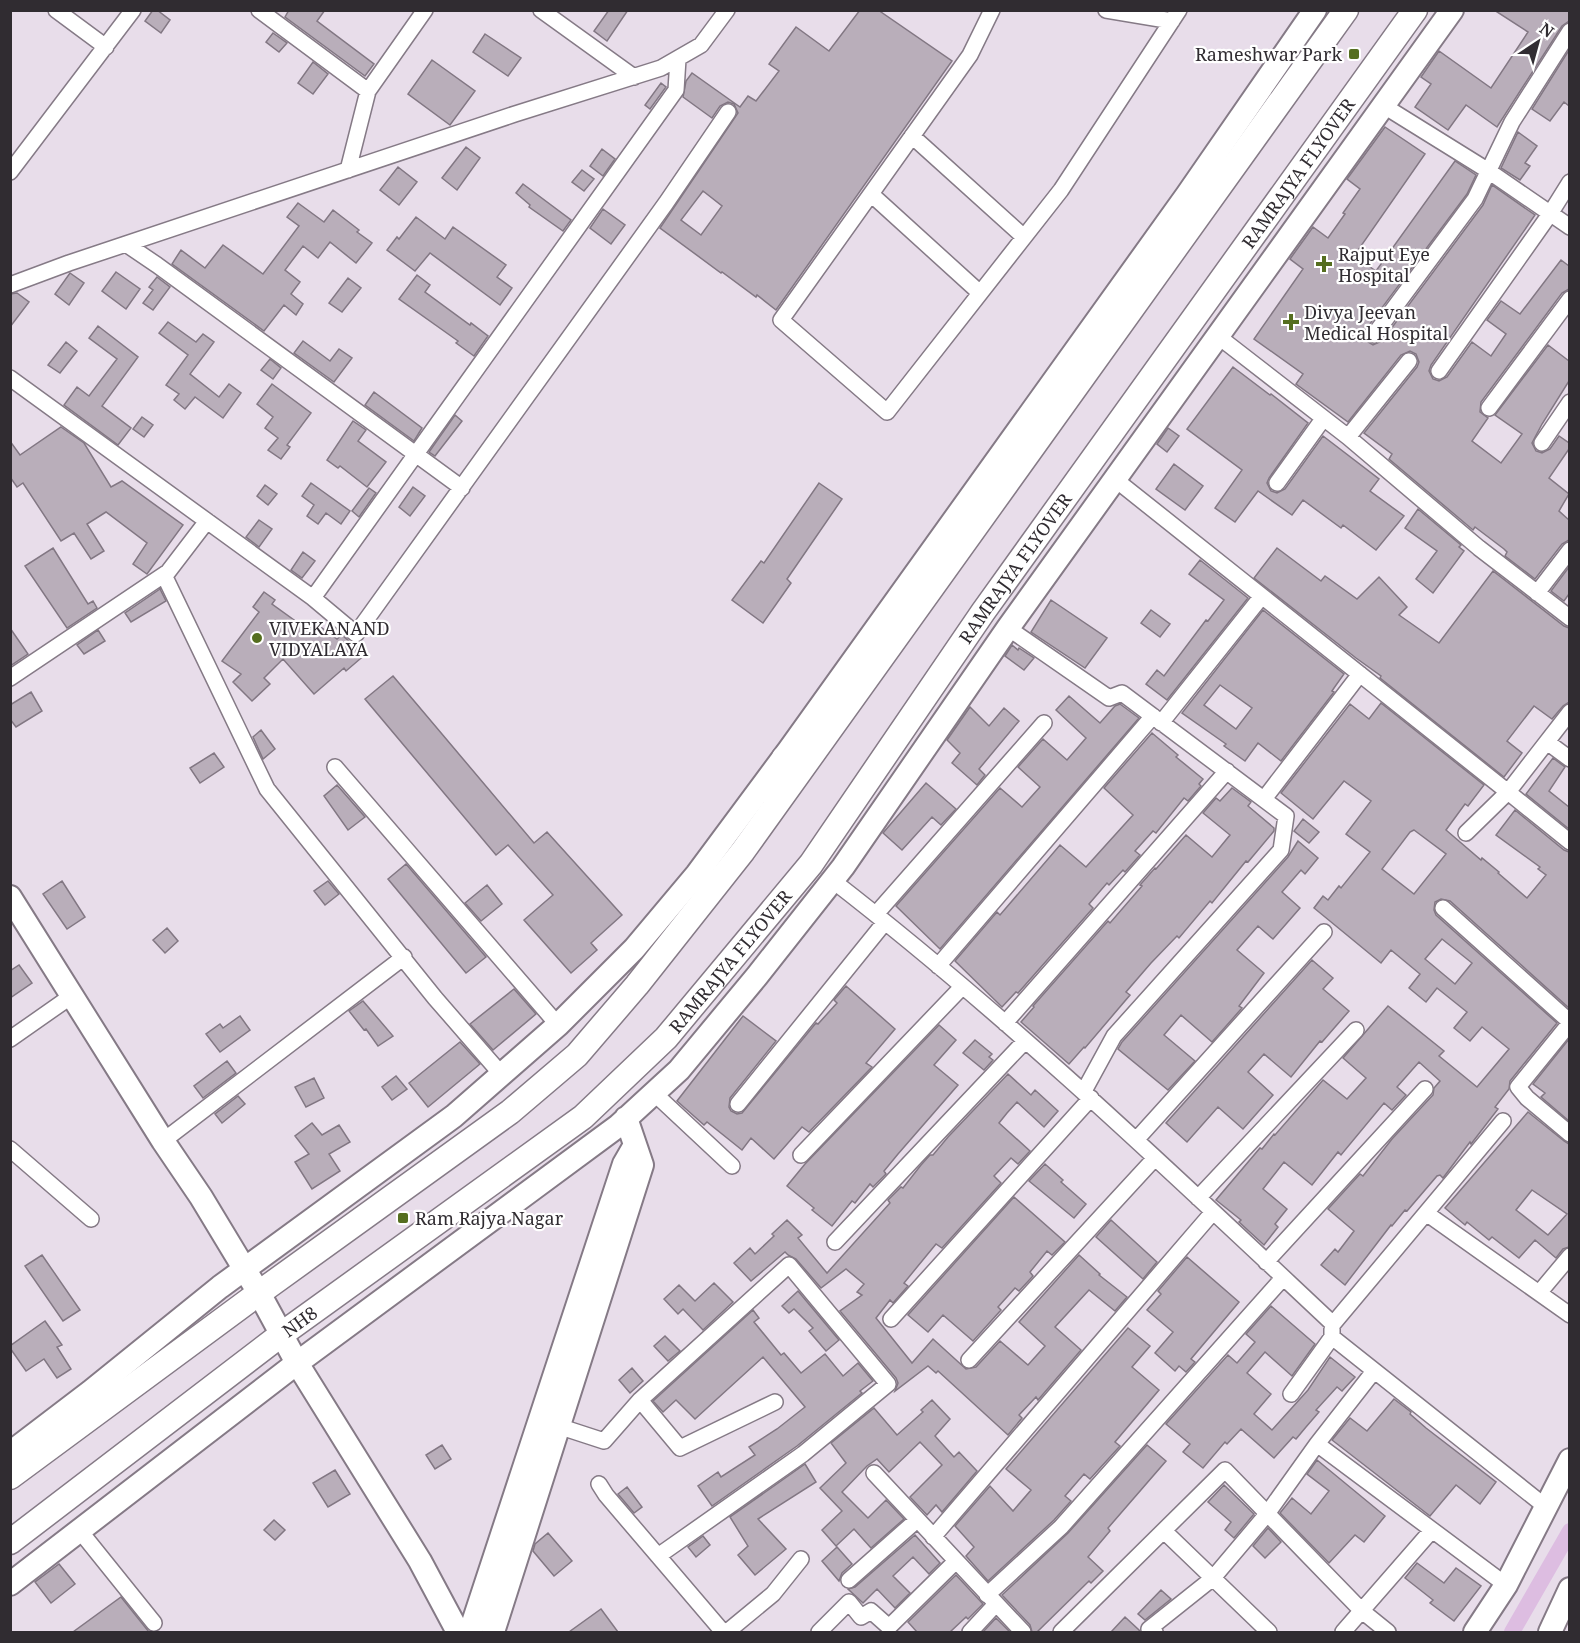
<svg xmlns="http://www.w3.org/2000/svg" width="1580" height="1643" font-family="'Noto Serif',serif">
	<style>
		.lines { fill: none; stroke-linecap: round; stroke-linejoin: round }
		.canal { stroke: #ddbde1; stroke-width: 16 }
		.building { fill: #b9aeba; stroke: #827783; stroke-width: 1.5; fill-rule: evenodd }
		.street-casing { stroke: #857a86; stroke-width: 18 }
		.secondary-casing { stroke: #857a86; stroke-width: 26 }
		.primary-casing { stroke: #857a86; stroke-width: 27 }
		.street { stroke: #fff; stroke-width: 15 }
		.secondary { stroke: #fff; stroke-width: 22 }
		.primary { stroke: #fff; stroke-width: 24 }
		.poi-dot { fill: #556e1f; stroke: #fff; stroke-width: 2 }
		.labels { text-anchor: middle; dominant-baseline: central; stroke-width: 4.5; stroke-linejoin: round; paint-order: stroke }
		.poi-label { font-size: 18px; fill: #302c31; stroke: #fff; text-anchor: start }
		.street-label { font-size: 18px; fill: #302c31; stroke: #fff }
	</style>
	<rect width="100%" height="100%" fill="#e8ddea"/>
	<g class="lines">
		<!-- canal -->
		<path class="canal" d="M1512 1632 1570 1531"/>
	</g>
	<!-- building -->
	<path class="building" d="M153 10H157L170 20 161 33 145 21Z
		M289 10H325L317 21 374 64 365 76 285 17Z
		M609 10H628L607 41 594 31Z
		M860 10H878L952 61 776 310 757 295 756 297 722 272 721 273 660 228 738 113 734 104 728 102 720 106 712 118 683 97 686 81 692 73 740 107 748 96 756 101 779 71 769 64 796 27 829 51ZM703 191 722 206 701 235 681 220Z
		M1494 10H1569V21L1562 26 1497 127 1466 105 1448 130 1415 107 1431 84 1421 77 1439 51 1491 88 1528 32Z
		M273 33 287 43 279 52 266 42Z
		M485 34 521 58 508 76 473 52Z
		M1569 50V106L1564 102 1550 121 1532 109Z
		M432 60 475 91 450 125 408 94Z
		M313 62 328 74 313 94 298 83Z
		M661 83 666 87 650 109 645 105Z
		M1385 127 1425 154 1354 256 1376 271 1455 161 1476 175 1467 194 1366 329 1364 334 1368 342 1373 345 1382 341 1483 205 1492 185 1535 215 1431 365 1429 371 1433 379 1439 381 1447 377 1472 342 1491 356 1506 334 1487 320 1501 301 1520 314 1561 260 1569 266V289L1562 293 1481 402 1480 412 1488 418 1472 441 1501 463 1522 434 1495 415 1548 345 1569 361V381L1542 424 1532 443 1536 451 1542 453 1550 449 1559 436 1569 443V449L1549 478 1569 494 1559 511 1569 520V540L1562 544 1535 579 1505 556 1507 552 1504 549 1475 527 1473 530 1389 459 1392 454 1364 433 1417 367 1419 362 1416 354 1410 351 1401 355 1348 422 1296 384 1303 374 1254 339 1303 269 1290 259 1313 227 1328 238 1345 214 1343 213 1360 189 1347 179Z
		M1518 132 1537 146 1525 163 1530 166 1520 180 1501 168Z
		M466 147 480 158 457 190 442 178Z
		M602 149 615 159 603 176 590 166Z
		M398 167 417 182 399 205 380 190Z
		M582 170 594 179 584 191 572 182Z
		M523 184 571 220 563 231 529 207 530 205 516 193Z
		M298 203 324 222 333 210 359 230 357 232 372 243 356 263 330 242 318 258 303 246 285 270 300 282 291 294 303 304 296 315 284 305 264 331 172 264 181 250 205 268 223 245 263 274 299 226 287 217Z
		M603 209 625 225 611 244 590 228Z
		M416 217 445 239 453 227 506 265 497 277 512 288 500 305 430 253 415 271 387 250 397 237 399 239Z
		M116 272 140 289 126 309 102 291Z
		M70 273 84 283 69 305 55 294Z
		M417 275 430 285 425 292 470 325 471 323 488 336 474 356 456 343 458 341 399 299Z
		M157 277 170 287 153 310 143 303 153 290 149 287Z
		M348 278 361 288 342 312 329 303Z
		M17 293 29 302 10 327V294Z
		M168 322 196 342 203 334 214 342 190 374 219 397 229 384 241 393 223 418 195 397 185 409 174 400 179 394 166 385 188 355 159 333Z
		M98 326 138 357 102 406 131 428 118 445 64 405 77 387 89 396 117 359 89 338Z
		M303 341 330 361 339 349 352 358 334 382 294 353Z
		M66 342 77 351 60 373 48 365Z
		M270 359 281 368 273 379 261 370Z
		M1233 367 1270 395 1271 394 1308 423 1269 478 1267 483 1271 491 1277 493 1285 489 1323 436 1379 479 1370 491 1404 516 1376 550 1343 525 1341 528 1303 500 1292 515 1258 491 1235 522 1215 508 1242 470 1187 429Z
		M272 384 311 413 287 445 290 447 281 459 268 450 278 438 265 428 273 417 257 404Z
		M374 392 422 428 414 441 365 405Z
		M455 415 462 421 435 456 429 452Z
		M142 417 153 425 144 437 133 429Z
		M353 421 366 430 358 441 386 462 367 487 340 466 338 468 327 460Z
		M61 427 84 443 111 487 122 481 183 525 147 574 133 564 147 543 106 512 87 524 104 551 91 559 74 533 61 541 23 483 17 487 10 477V441L20 455Z
		M1168 428 1179 436 1167 452 1157 444Z
		M1174 464 1203 486 1185 510 1156 489Z
		M311 483 350 511 341 524 326 513 318 524 307 516 314 505 302 496Z
		M819 483 842 499 787 579 791 583 763 623 732 600 761 561 764 563Z
		M265 485 277 494 268 505 257 496Z
		M413 487 425 496 410 516 399 507Z
		M369 488 376 493 359 517 352 511Z
		M1418 509 1461 545 1459 547 1464 551 1433 593 1416 579 1437 551 1405 528Z
		M259 520 272 529 259 547 246 537Z
		M53 548 88 604 93 601 97 608 67 628 25 566Z
		M1277 548 1321 581 1325 576 1357 599 1379 577 1407 607 1399 615 1439 643 1493 571 1564 626 1569 628V702L1563 706 1552 719 1534 706 1507 741 1522 753 1504 777 1380 678 1381 676 1356 658 1254 578Z
		M303 552 315 561 302 578 291 570Z
		M1200 560 1248 598 1167 700 1146 684 1157 670 1164 676 1206 620 1208 621 1224 600 1189 574Z
		M1569 567V594L1564 601 1551 591Z
		M160 589 166 601 131 622 125 613Z
		M264 592 275 600 272 604 308 630 314 622 337 639 342 635 350 642 359 643 367 653 346 671 344 668 314 694 283 659 264 678 270 684 252 701 233 682 241 674 222 661 259 612 253 607Z
		M1051 600 1107 638 1085 668 1031 632Z
		M1151 610 1170 624 1160 637 1141 623Z
		M1263 610 1344 674 1334 688 1332 691 1334 692 1281 761 1258 743 1245 761 1224 746 1226 744 1182 713ZM1220 685 1252 708 1236 729 1204 705Z
		M10 628 28 654 10 666Z
		M98 630 105 641 84 654 77 645Z
		M1012 645 1018 650 1019 648 1034 658 1024 670 1005 656Z
		M393 676 534 843 547 832 622 915 591 943 597 950 571 973 524 920 553 895 508 845 496 855 365 699Z
		M31 692 42 711 16 727 10 719V705Z
		M1069 696 1100 723 1115 706 1120 704 1139 718 940 949 896 906 1000 788 1022 807 1040 787 1018 767 1043 739 1067 760 1086 738 1056 710Z
		M1381 703 1484 785 1468 806 1465 804 1446 830 1481 860 1482 858 1499 872 1498 873 1527 898 1546 875 1538 869 1540 867 1496 835 1515 810 1564 850 1569 852V1008L1450 901 1441 899 1435 902 1434 910 1436 915 1557 1023 1510 1081 1509 1089 1495 1107 1498 1109 1471 1144 1470 1142 1443 1178 1440 1175 1437 1176 1407 1211 1405 1210 1392 1226 1391 1225 1345 1285 1321 1265 1335 1249 1338 1252 1354 1231 1328 1209 1360 1174 1363 1176 1392 1139 1433 1095 1434 1088 1440 1081 1419 1062 1397 1087 1406 1095 1392 1110 1384 1103 1341 1155 1338 1152 1312 1185 1284 1162 1263 1189 1287 1209 1275 1224 1278 1227 1264 1245 1239 1222 1241 1220 1216 1200 1260 1148 1262 1149 1274 1134 1275 1135 1323 1080 1347 1099 1366 1078 1343 1058 1388 1006 1444 1051 1439 1056 1477 1087 1509 1049 1482 1027 1470 1041 1454 1028 1467 1012 1437 988 1426 1002 1409 988 1420 974 1391 950 1381 963 1314 908 1323 896 1328 900 1339 886 1341 888 1370 852 1346 834 1371 801 1344 781 1313 819 1281 793 1350 704 1369 719ZM1414 830 1446 854 1414 894 1382 869 1410 832ZM1442 939 1472 963 1455 984 1425 959Z
		M970 707 989 726 1004 708 1019 721 979 769 985 775 977 785 952 763 960 753 947 740Z
		M261 730 275 749 263 759 253 737Z
		M1152 733 1178 755 1176 757 1203 779 1199 784 1201 786 1188 801 1184 798 1156 833 1153 831 1135 851 1140 855 1125 872 1123 870 1109 885 1107 883 1089 904 1093 908 1018 993 1016 992 1002 1007 955 961 997 912 1000 915 1060 845 1086 867 1133 815 1104 788Z
		M214 753 224 767 200 783 190 768Z
		M1553 758 1565 767 1549 791 1569 807V829L1526 794Z
		M926 783 956 809 941 825 932 817 902 850 883 833Z
		M337 785 365 817 348 830 324 796Z
		M1232 788 1251 802 1248 806 1274 828V831L1248 862 1246 861 1212 903 1210 901 1179 938 1177 936 1151 963 1126 992 1130 995 1085 1048 1084 1047 1069 1064 1021 1022 1034 1007 1033 1006 1108 921 1110 923 1142 886 1140 885 1155 868 1156 869 1186 835 1212 857 1230 835 1203 813 1216 798 1220 801Z
		M1303 819 1319 832 1309 843 1294 831Z
		M1298 841 1318 858 1305 874 1301 870 1282 892 1300 908 1273 939 1258 926 1237 950 1264 973 1239 1006 1242 1008 1212 1042 1181 1015 1164 1035 1195 1061 1168 1090 1118 1049 1122 1042 1288 857Z
		M406 864 486 957 466 973 388 879Z
		M62 881 85 917 67 929 43 894Z
		M328 881 339 894 325 905 314 891Z
		M487 885 502 904 481 921 465 903Z
		M167 928 178 941 165 953 153 940Z
		M1312 960 1333 978 1323 989 1349 1011 1322 1042 1320 1041 1291 1077 1264 1054 1248 1072 1273 1095 1243 1129 1218 1107 1187 1142 1166 1123Z
		M19 965 32 983 10 998V971Z
		M846 986 895 1029 866 1063 872 1067 809 1132 802 1127 774 1159 751 1138 742 1150 707 1122 704 1125 677 1101 743 1016 776 1041 730 1098 729 1107 731 1111 737 1114 742 1113 816 1023 818 1024 837 1003 834 1000Z
		M514 989 536 1014 493 1050 470 1024Z
		M363 1001 393 1036 378 1046 366 1029 364 1030 349 1011Z
		M240 1016 250 1030 220 1052 206 1034 220 1024 223 1028Z
		M939 1025 956 1040 934 1065 958 1085 898 1154 884 1171 886 1174 873 1187 870 1184 855 1203 852 1201 832 1226 812 1210 814 1208 787 1186 805 1164Z
		M1569 1039V1121L1541 1097 1545 1093 1533 1084Z
		M975 1040 992 1054 989 1057 993 1060 984 1070 963 1053Z
		M460 1042 480 1064 428 1107 409 1083Z
		M227 1061 236 1073 203 1098 194 1086Z
		M1008 1074 1031 1095 1035 1090 1058 1111 1044 1127 1017 1102 1007 1113 999 1123 1030 1151 1018 1164 1011 1158 994 1176 1001 1183 942 1248 936 1244 904 1283 908 1286 893 1303 890 1300 876 1318 912 1363 933 1339 966 1369 976 1367 1000 1341 1028 1365 1045 1346 1019 1322 1079 1255 1100 1274 1099 1275 1127 1297 1115 1311 1089 1290 1055 1327 1081 1350 1038 1400 1036 1397 1019 1415 1022 1418 1008 1435 938 1371 936 1373 928 1366 895 1391 898 1383 896 1378 840 1311 862 1295 857 1292 864 1284 846 1269 821 1288 796 1259 788 1255 785 1252 751 1281 734 1263 750 1248 755 1254 774 1236 772 1234 787 1220 802 1235 798 1238 827 1273 890 1203 888 1200 901 1187 903 1188 921 1165 930 1155H933L948 1137Z
		M396 1076 407 1089 392 1100 382 1087Z
		M314 1078 324 1098 306 1107 295 1087Z
		M238 1096 245 1104 222 1123 215 1114Z
		M1528 1112 1564 1141 1569 1144V1247L1563 1249 1556 1258 1535 1240 1519 1258 1492 1237 1489 1240 1467 1222 1465 1225 1445 1208ZM1532 1190 1567 1214 1548 1235 1516 1210Z
		M312 1123 322 1135 339 1125 350 1142 329 1154 340 1171 312 1189 295 1162 309 1154 295 1136Z
		M1045 1164 1063 1180 1061 1182 1086 1204 1074 1218 1029 1181Z
		M1014 1197 1065 1242 1052 1255 1047 1251 1030 1272 1033 1276 1019 1291 1015 1288 998 1307 1001 1310 973 1341 943 1315 928 1332 908 1315Z
		M1111 1220 1157 1262 1143 1279 1096 1237Z
		M42 1255 80 1310 63 1321 25 1266Z
		M1187 1257 1239 1302 1191 1359 1195 1362 1186 1372 1179 1366 1175 1371 1155 1353 1173 1332 1147 1310 1161 1294 1158 1291Z
		M714 1283 733 1302 703 1330 683 1309 678 1314 664 1299 679 1285 695 1301Z
		M798 1291 839 1340 826 1351 809 1331 813 1328 794 1309 789 1313 782 1306Z
		M1271 1306 1315 1344 1292 1376 1265 1352 1247 1373 1271 1394 1254 1414 1272 1430 1308 1390 1330 1357 1355 1377 1342 1391 1337 1387 1316 1410 1319 1412 1306 1427 1296 1439 1293 1437 1274 1458 1241 1429 1227 1444 1225 1442 1203 1468 1183 1452 1190 1444 1166 1424 1228 1355 1237 1363 1255 1342 1246 1334Z
		M753 1310 759 1318 754 1322 781 1355 784 1353 801 1373 825 1354 843 1376 858 1363 873 1381 860 1391 862 1393 797 1446 712 1506 698 1486 718 1472 721 1477 755 1455 749 1447 777 1429 805 1407 763 1357 695 1419 676 1400 663 1412 653 1401Z
		M45 1321 62 1345 57 1347 71 1369 57 1378 44 1359 26 1371 10 1348V1346Z
		M1128 1328 1150 1346 1132 1367 1159 1390 1115 1442 1120 1446 1090 1479 1084 1474 1065 1496 1071 1501 1054 1520 988 1581 966 1556 974 1547 955 1526 990 1486 1013 1511 1031 1490 1006 1469Z
		M665 1336 680 1351 668 1361 654 1346Z
		M632 1368 643 1381 630 1393 619 1380Z
		M1394 1399 1411 1412 1410 1414 1426 1428 1496 1482 1480 1504 1456 1485 1430 1516 1332 1440 1350 1418 1367 1431Z
		M932 1400 950 1419 935 1436 954 1457 959 1452 977 1471 942 1512 936 1505 927 1515 910 1497 942 1465 920 1442 889 1472 877 1459 867 1466 842 1492 868 1518 886 1500 904 1519 871 1548 854 1529 836 1546 822 1530 842 1511 820 1488 846 1463 831 1443 874 1408 897 1435 923 1412 921 1410Z
		M442 1445 451 1459 435 1469 426 1455Z
		M1147 1445 1166 1461 1108 1528 1110 1531 1088 1557 1103 1571 1091 1583 1089 1581 1037 1632H1032L1030 1625 1002 1595 1068 1533Z
		M1317 1460 1385 1516 1364 1542 1355 1535 1329 1563 1280 1513 1292 1498 1311 1514 1329 1491 1307 1474Z
		M805 1464 816 1482 758 1519 786 1549 755 1575 738 1555 748 1546 730 1517Z
		M335 1470 350 1494 328 1507 313 1483Z
		M1224 1485 1254 1514 1234 1538 1225 1530 1231 1522 1208 1502Z
		M627 1487 642 1507 634 1513 618 1494Z
		M274 1520 285 1530 275 1540 264 1530Z
		M1268 1528 1281 1542 1265 1558 1253 1546Z
		M548 1533 572 1561 554 1576 533 1551 535 1544Z
		M915 1535 940 1563 929 1574 913 1557 893 1576 910 1593 895 1608 877 1589 863 1603 848 1589 855 1587Z
		M703 1536 710 1545 696 1557 688 1547Z
		M837 1547 852 1564 842 1573 839 1581 822 1561Z
		M1417 1563 1444 1583 1456 1568 1481 1586 1454 1621 1430 1603 1433 1600 1405 1578Z
		M59 1564 75 1584 51 1603 35 1582Z
		M956 1575 983 1604 968 1619 966 1617 950 1632H917L908 1622Z
		M1161 1590 1171 1599 1145 1620 1138 1614Z
		M121 1597 149 1632H73Z
		M601 1609 618 1632H569Z
		M1125 1617 1139 1630 1140 1632H1111Z
		M996 1618 1010 1632H983Z"/>
	<g class="lines">
		<defs>
			<path id="street" d="M56 10 106 47
				M259 10 368 91
				M541 10 634 77
				M992 10 970 55 781 320 887 412 1061 190 1179 10
				M1106 10 1172 21
				M1384 106 1487 170 1570 227
				M912 136 1024 237
				M348 170 368 91 425 10
				M10 172 133 10
				M871 194 980 293
				M126 244 157 265 462 488
				M10 285 69 263 515 114 661 68 701 45 727 10
				M1374 335 1475 199 1512 122 1570 31
				M1219 337 1348 437 1479 548 1570 618
				M1439 371 1550 214 1570 182
				M10 378 313 598 356 634 666 203 728 112
				M1489 408 1570 299
				M1348 437 1409 361
				M1542 443 1570 402
				M1116 480 1508 792 1466 833
				M1277 483 1323 419
				M164 575 267 789 435 998 502 1075
				M1537 593 1570 550
				M313 598 676 90 678 59
				M1008 628 1109 698 1122 693 1286 816 1281 850 1114 1036 1084 1091
				M10 678 168 572 207 521
				M1570 712 1508 792 1570 842
				M1161 723 1262 596
				M1547 742 1570 759
				M335 767 558 1025
				M1264 799 1360 674
				M832 880C1009 1017 1170 1171 1333 1324L1503 1121
				M1443 908 1570 1022
				M876 914 1044 723
				M938 966 1153 716
				M1005 1023 1227 771
				M1570 1023 1518 1087 1527 1098 1570 1134
				M10 1039 73 995
				M655 1094 732 1166
				M738 1104 885 922
				M1136 1140 1324 932
				M163 1141 404 957
				M10 1149 91 1219
				M801 1155 962 987
				M1198 1198 1356 1030
				M1426 1213 1570 1315
				M835 1242 1025 1041
				M1266 1262 1425 1089
				M1539 1293 1570 1256
				M891 1319 1091 1098
				M1332 1337 1546 1507
				M969 1360 1155 1158
				M1374 1371 1317 1444 1506 1585
				M1291 1394 1332 1337V1329
				M640 1400 680 1448 775 1402
				M558 1426 604 1441 640 1400 789 1265 888 1384 803 1454 658 1556
				M874 1473 1023 1632
				M599 1484 606 1495 723 1632
				M80 1531 154 1623
				M1164 1531 1269 1632
				M933 1537 1213 1212
				M849 1580 917 1520
				M987 1595 1061 1527 1283 1278
				M727 1632 773 1594 801 1559
				M819 1632 849 1602 861 1617 871 1611 889 1627 955 1562
				M970 1632 995 1605
				M1061 1632 1225 1470 1362 1611 1388 1632
				M1155 1632 1149 1629 1213 1578 1267 1514 1317 1444
				M1343 1632 1432 1530"/>
			<path id="secondary" d="M10 897 163 1141 201 1197 259 1293 297 1363 420 1561 458 1632
				M10 1453 90 1392 220 1287 454 1116 558 1025 634 949 697 874 789 750 1187 195 1315 10
				M10 1584 297 1363 618 1126 679 1070 757 976 843 867 1008 628 1452 10
				M470 1632 624 1164 635 1145
				M493 1632 642 1165 626 1118
				M1475 1632 1506 1585 1570 1460
				M1550 1632 1570 1589"/>
			<g id="primary">
				<path d="M775 797 784 758"/>
				<path d="M10 1477 259 1293 510 1112 577 1055 637 985 743 851 1346 10"/>
				<path id="s1" d="M10 1542 282 1334 583 1117 666 1038 811 864 983 612 1415 10"/>
			</g>
		</defs>
		<!-- street casing -->
		<use href="#street" class="street-casing"/>
		<!-- secondary casing -->
		<use href="#secondary" class="secondary-casing"/>
		<!-- primary casing -->
		<use href="#primary" class="primary-casing"/>
		<!-- street -->
		<use href="#street" class="street"/>
		<!-- secondary -->
		<use href="#secondary" class="secondary"/>
		<!-- primary -->
		<use href="#primary" class="primary"/>
	</g>
	<!-- markers -->
	<g class="poi-dot">
		<rect x="1348" y="48" width="12" height="12" rx="3"/>
		<path d="M1321 255h6v6h6v6h-6v6h-6v-6h-6v-6h6z"/>
		<path d="M1288 313h6v6h6v6h-6v6h-6v-6h-6v-6h6z"/>
		<circle cx="257" cy="638" r="6"/>
		<rect x="397" y="1212" width="12" height="12" rx="3"/>
	</g>
	<g class="labels">
		<!-- poi labels -->
		<g class="poi-label">
			<text x="1342" y="54" text-anchor="end">Rameshwar Park</text>
			<text x="1338" y="254">Rajput Eye<tspan x="1338" dy="21">Hospital</tspan></text>
			<text x="1304" y="312">Divya Jeevan<tspan x="1304" dy="21">Medical Hospital</tspan></text>
			<text x="269" y="628">VIVEKANAND<tspan x="269" dy="21">VIDYALAYA</tspan></text>
			<text x="415" y="1218">Ram Rajya Nagar</text>
		</g>
		<!-- street labels -->
		<g class="street-label">
			<text stroke="none"><textPath href="#s1" startOffset="1900">RAMRAJYA FLYOVER</textPath></text>
			<text stroke="none"><textPath href="#s1" startOffset="1414">RAMRAJYA FLYOVER</textPath></text>
			<text stroke="none"><textPath href="#s1" startOffset="928">RAMRAJYA FLYOVER</textPath></text>
			<text stroke="none"><textPath href="#s1" startOffset="364">NH8</textPath></text>
		</g>
	</g>
	<!-- border -->
	<rect width="1580" height="1643" fill="none" stroke="#302c31" stroke-width="24"/>
	<!-- north arrow -->
	<g transform="translate(1538 42) rotate(36)" stroke="#ffffff" stroke-width="4.5" paint-order="stroke">
	<path d="M0-4.5L10 22L0 15L-10 22Z" fill="#302c31"/>
	<text y="-9" font-size="16" font-weight="bold" text-anchor="middle" fill="#302c31">N</text>
	</g>
</svg>
